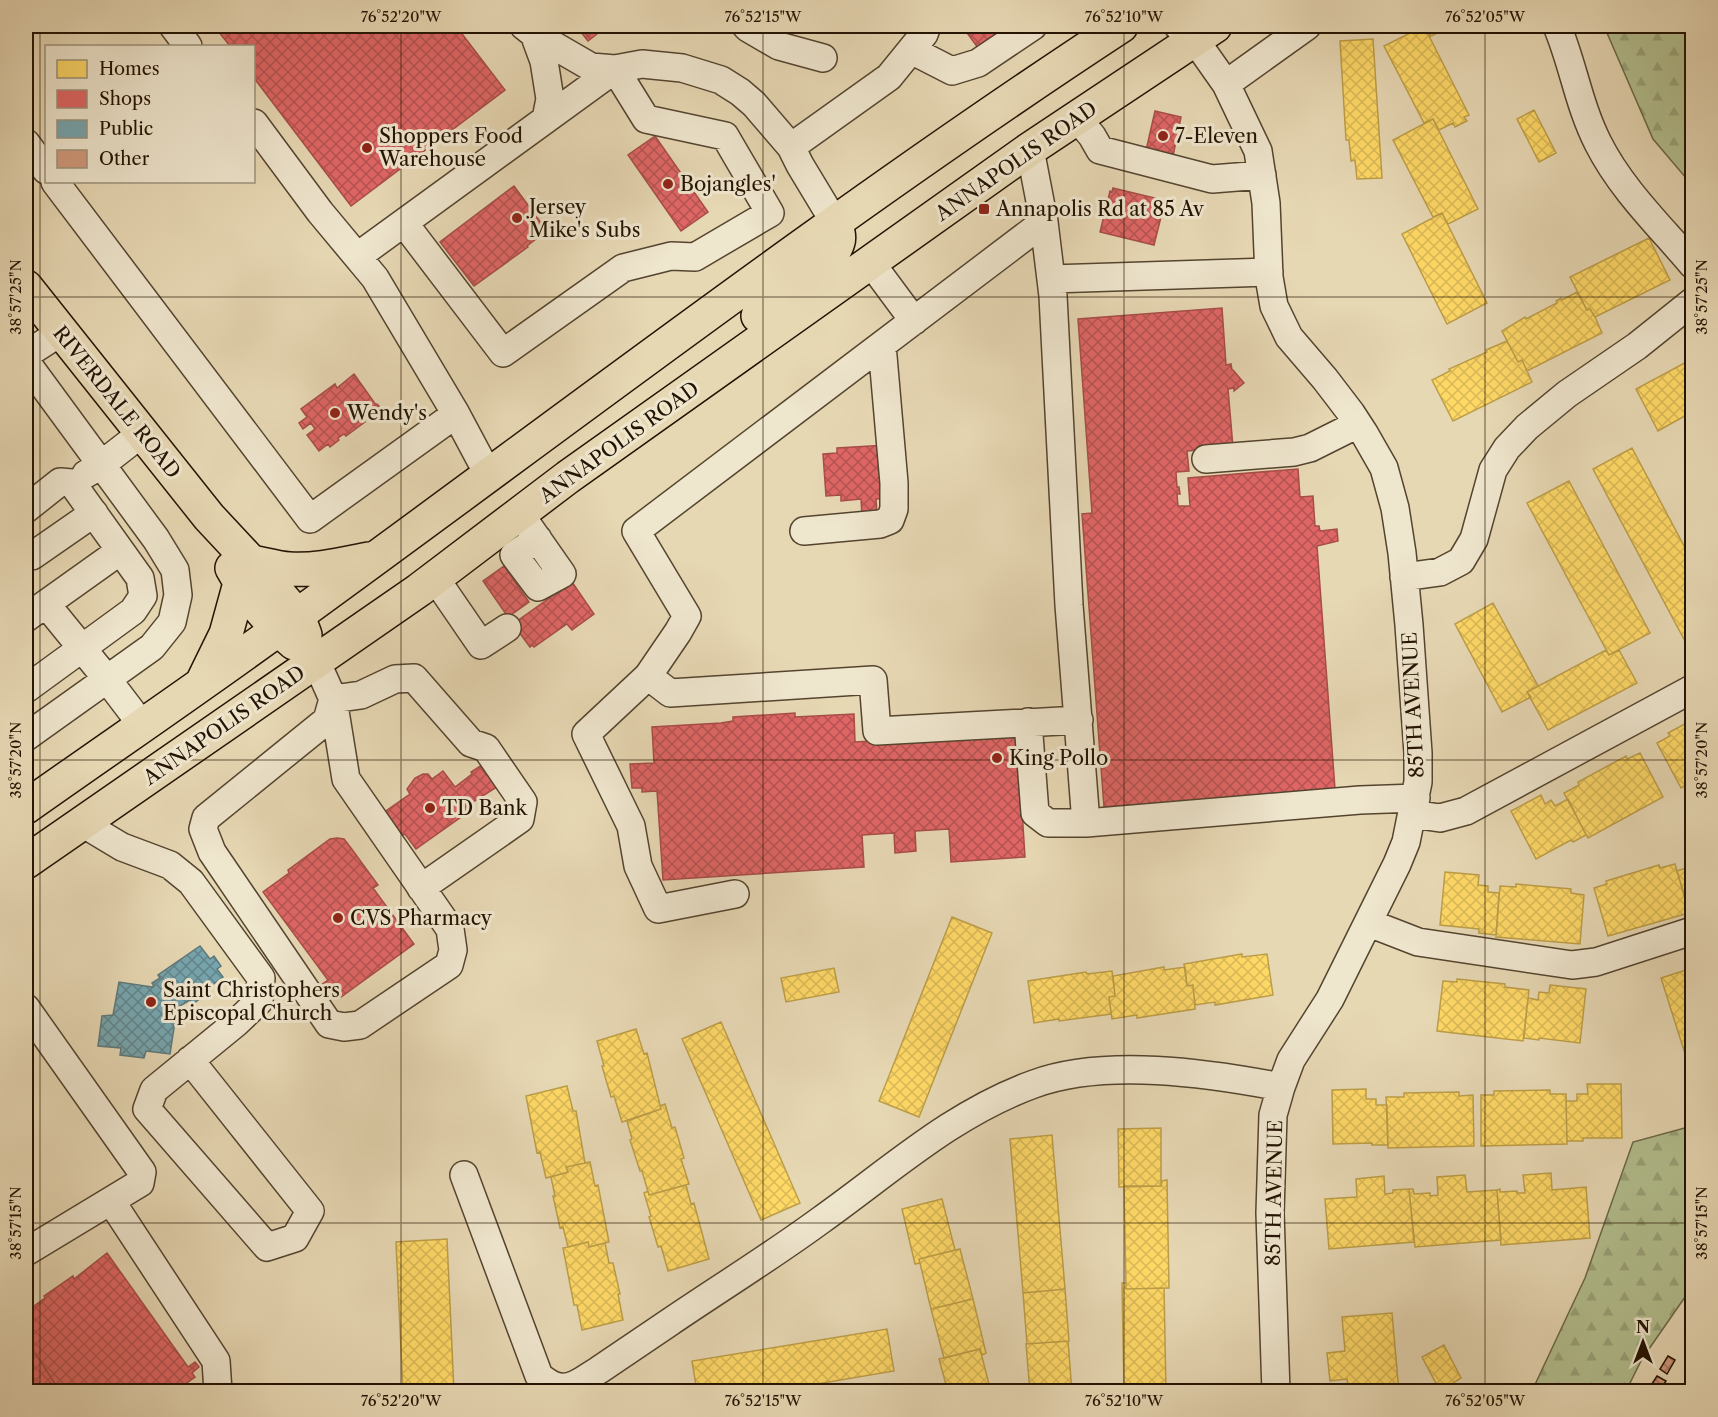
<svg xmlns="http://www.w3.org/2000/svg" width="1718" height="1417" font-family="'Libre Caslon Text',serif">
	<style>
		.forest { fill: url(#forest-firs); stroke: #6b6949; stroke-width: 1.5 }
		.homes { fill: url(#homes-cross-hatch); stroke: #bd9e48; stroke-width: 1.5 }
		.shops { fill: url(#shops-cross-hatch); stroke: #a74d48; stroke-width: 1.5 }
		.public { fill: url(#public-cross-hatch); stroke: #5d797b; stroke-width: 1.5 }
		.building { fill: url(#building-cross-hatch); stroke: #231303; stroke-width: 1.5 }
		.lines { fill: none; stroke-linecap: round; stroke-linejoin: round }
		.minor-casing { stroke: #54442f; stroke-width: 30 }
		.major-casing { stroke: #231303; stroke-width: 36 }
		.minor { stroke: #efe6ce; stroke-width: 27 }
		.major { stroke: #e7d8b4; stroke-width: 33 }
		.ticks { fill: none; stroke: #231303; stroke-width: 1.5; stroke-opacity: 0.45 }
		.poi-dot { fill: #8f2418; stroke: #efe6ce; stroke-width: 2 }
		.labels { text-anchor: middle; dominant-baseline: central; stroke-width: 6; stroke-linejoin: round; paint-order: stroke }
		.poi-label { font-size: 20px; fill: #231303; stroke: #efe6ce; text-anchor: start }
		.street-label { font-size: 20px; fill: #231303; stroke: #efe6ce }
		.neatline { fill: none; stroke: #231303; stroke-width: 2 }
		.ticks-label { font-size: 15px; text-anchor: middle; fill: #231303 }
	</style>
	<defs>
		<pattern id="forest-firs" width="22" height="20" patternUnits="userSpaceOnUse" patternTransform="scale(1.5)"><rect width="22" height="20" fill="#b3bf8f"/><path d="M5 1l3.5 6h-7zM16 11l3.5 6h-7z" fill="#9aa37a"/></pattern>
		<pattern id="homes-cross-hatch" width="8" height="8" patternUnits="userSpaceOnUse" patternTransform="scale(1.5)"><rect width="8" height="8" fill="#ffd966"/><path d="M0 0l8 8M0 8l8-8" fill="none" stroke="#dab957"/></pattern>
		<pattern id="shops-cross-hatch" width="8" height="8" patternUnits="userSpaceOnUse" patternTransform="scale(1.5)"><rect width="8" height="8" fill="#e06666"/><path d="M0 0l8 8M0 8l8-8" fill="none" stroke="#b55352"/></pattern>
		<pattern id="public-cross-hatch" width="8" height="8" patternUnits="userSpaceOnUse" patternTransform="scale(1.5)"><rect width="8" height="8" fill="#76a5af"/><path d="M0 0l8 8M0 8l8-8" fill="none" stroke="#60858c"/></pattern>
		<pattern id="building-cross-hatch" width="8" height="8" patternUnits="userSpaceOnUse" patternTransform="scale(1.5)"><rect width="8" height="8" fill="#d1997c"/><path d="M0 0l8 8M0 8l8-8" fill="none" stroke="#a97c63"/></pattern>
	</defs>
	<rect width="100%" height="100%" fill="#e7d8b4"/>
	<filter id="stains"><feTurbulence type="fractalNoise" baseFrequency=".00333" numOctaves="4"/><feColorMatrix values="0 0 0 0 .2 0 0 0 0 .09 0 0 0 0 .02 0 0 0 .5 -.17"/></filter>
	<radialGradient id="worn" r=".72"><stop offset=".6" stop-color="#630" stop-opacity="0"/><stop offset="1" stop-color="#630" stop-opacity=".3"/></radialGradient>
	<!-- forest -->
	<path class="forest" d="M1604 26H1692V185L1653 139Z
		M1692 1126V1287L1642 1359 1626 1391H1532L1585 1278 1633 1142Z"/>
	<!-- homes -->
	<path class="homes" d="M1424 26 1469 115 1464 117 1467 121 1455 127 1453 123 1439 130 1433 119 1424 123 1384 46Z
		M1424 26H1452L1431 36Z
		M1373 39 1382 178 1357 179 1355 160 1351 161 1349 140H1346L1340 41Z
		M1534 110 1556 153 1539 162 1517 119Z
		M1433 119 1478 209 1448 224 1442 213 1433 217 1393 140Z
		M1442 213 1487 303 1447 324 1402 234Z
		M1649 238 1670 280 1595 317 1590 309 1587 310 1570 277Z
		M1577 292 1587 310 1590 309 1595 317 1602 333 1527 371 1522 360 1518 362 1502 331 1525 317 1526 319 1557 303 1556 301 1561 298 1562 300Z
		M1507 341 1518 362 1522 360 1532 382 1453 421 1432 380 1450 371 1449 369 1487 352 1486 350Z
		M1692 359V412L1658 431 1636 389Z
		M1632 448 1692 561V640L1686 643 1593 469Z
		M1569 481 1650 633 1609 655 1527 503Z
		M1493 603 1538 686 1527 692 1531 697 1502 712 1455 624Z
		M1606 650 1609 655 1619 650 1637 683 1548 730 1527 692Z
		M1692 720V782L1681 788 1657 743 1670 736 1668 733Z
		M1640 753 1663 797 1588 838 1564 793 1579 785 1578 782 1626 756 1627 759Z
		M1541 795 1545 804 1551 800 1555 806 1568 799 1586 835 1573 842 1571 840 1536 859 1511 811Z
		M1692 860V909L1689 910 1677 871 1689 867 1687 861Z
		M1675 864 1689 913 1608 936 1594 888 1607 884 1606 881 1659 865 1660 868Z
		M1445 872 1479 875 1478 885 1488 886V892L1499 893 1496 935 1479 933V929L1440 925Z
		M1516 884 1571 889V893L1584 895 1580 944 1496 937 1500 886 1516 887Z
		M952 917 992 933 919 1117 879 1101Z
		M1242 954V957L1267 954 1273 995 1215 1005V1002L1195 1005 1193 985 1187 986 1184 964Z
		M1164 967V970L1185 967 1187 986 1193 985 1195 1009 1137 1018V1015L1112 1019 1109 997 1115 996 1113 976Z
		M834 968 839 992 786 1002 781 978Z
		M1692 968V1058L1687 1060 1661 978Z
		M1112 971 1115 996 1109 997 1111 1014 1059 1021V1019L1034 1023 1028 981 1086 972 1087 974Z
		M1457 979 1505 984V987L1529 990 1523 1041 1437 1031 1443 981 1457 982Z
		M1550 985 1586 989 1580 1043 1539 1038V1040L1524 1038 1528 998 1538 1000 1539 992 1549 993Z
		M721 1022 800 1203 761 1220 682 1039Z
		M636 1029 644 1054 647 1053 661 1109 622 1122 614 1096 611 1097 602 1066H604L597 1041Z
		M1587 1084H1621L1622 1138H1583V1141H1567L1566 1101H1577V1094H1588Z
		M567 1086 573 1111H576L585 1163 566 1167 568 1172 546 1178 540 1152 537 1153 526 1096Z
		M1366 1089V1099H1376V1105H1387L1388 1145H1372V1143L1333 1144 1332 1090Z
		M1550 1090V1094H1566L1567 1144 1481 1146V1095H1494V1091Z
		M1459 1092V1096L1473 1095 1474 1146 1388 1148 1386 1097H1404V1093Z
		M665 1104 672 1128 675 1127 684 1158 681 1159 689 1184 649 1195 642 1171H640L630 1140 632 1139 627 1121 661 1109 660 1106Z
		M1161 1128V1186L1119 1187 1118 1129Z
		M1052 1135 1065 1289 1023 1293 1010 1139Z
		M590 1162 595 1186 598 1185 609 1242 589 1247 588 1242 568 1247 563 1227 560 1228 553 1196H555L551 1177 568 1172 566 1167Z
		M1551 1173 1552 1190 1586 1187 1590 1238 1501 1245 1497 1190 1500 1189V1192L1517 1191V1193H1525L1523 1175Z
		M1465 1175 1467 1192 1497 1190 1501 1240 1415 1247 1409 1189H1413L1414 1194 1430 1193V1196L1438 1195 1437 1177Z
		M1384 1176 1385 1194 1393 1193V1190L1409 1189 1414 1242 1329 1249 1325 1199 1357 1197 1356 1179Z
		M1167 1180 1169 1288 1126 1289 1124 1186H1161L1162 1181Z
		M686 1185 691 1204 694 1203 709 1259 668 1271 661 1246 658 1247 649 1217 651 1216 644 1193 648 1191 649 1195Z
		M942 1199 955 1250 919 1259 920 1263 915 1264 902 1209Z
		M447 1239 454 1392H403L396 1242Z
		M588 1242 589 1247 605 1243 609 1263H613L620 1294H618L623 1320 582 1330 577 1305H574L563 1248Z
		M960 1249 973 1299 931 1309 919 1259Z
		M1122 1283H1126V1289L1164 1288 1166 1391 1124 1392Z
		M1065 1289 1069 1341 1027 1344 1023 1293Z
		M973 1299 986 1353 982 1355 980 1349 944 1358 931 1309Z
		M1392 1313 1399 1392H1346V1387H1348L1347 1379 1330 1381 1327 1353 1345 1351 1342 1317Z
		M887 1329 894 1371 770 1392H697L692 1361Z
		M1068 1341 1072 1392H1030L1026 1344Z
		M1444 1345 1461 1378 1453 1383 1455 1386 1445 1391 1443 1387 1439 1389 1422 1357Z
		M980 1349 991 1392H948L939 1359Z"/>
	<!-- shops -->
	<path class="shops" d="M214 26H456L505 90 351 206 254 78V46H230Z
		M576 26H590L597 34 588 41Z
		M962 26H1018L981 52Z
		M1155 111 1181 117 1172 161 1145 155Z
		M655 136 708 212 681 231 628 155Z
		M514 186 544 227 546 225 550 230 545 234 544 233 527 246 528 247 474 286 440 242Z
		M1113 188 1163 200 1162 205H1164L1154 245 1100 232 1110 191 1112 192Z
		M1222 308 1226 365 1231 364 1232 370H1233L1244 383 1234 391V388L1228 389 1233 447 1187 451 1189 471 1176 472 1177 487H1179L1180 494H1177L1178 506H1190L1188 478 1298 469 1300 497 1313 496 1315 526H1319L1320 531 1337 529 1338 541 1317 546 1335 789 1269 794V800L1258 795 1163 803V807L1156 808V803L1104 807 1082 514 1092 513 1078 319Z
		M354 374 376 405 377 404 379 406 377 408 375 407 361 418 365 422 346 436 344 434 338 438 339 440 330 447 328 444 319 451 307 435 315 429 311 423 303 429 299 423 307 417 301 409 335 384 337 388Z
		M887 445 890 498 876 499 877 515 862 516 861 499 841 501V495L826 496 823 454 837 453V448Z
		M504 566 529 602 508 617 483 581Z
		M572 582 594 614 572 630 567 624 534 647 532 645 530 647 513 624Z
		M795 713V717L854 714 855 742 1017 732 1025 857 951 862 949 829 915 831 916 851 895 853 894 833 862 835 864 867 663 880 657 791 642 792V788H632L630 764 654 763 652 727 721 723 733 721V717Z
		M485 763 500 785 468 805 471 810 416 849 405 834 402 836 386 813V811L410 794 407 789 415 778 423 774H428L432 779 443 771 455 787 472 774 471 772Z
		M337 838 344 839 351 848 378 885 373 888 414 944 341 997 337 993 323 1003 314 990 328 980 263 892 289 873 288 870 330 839Z
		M107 1253 188 1367 195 1362 199 1367 192 1373 195 1377 174 1392H60L26 1339V1312L45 1298 44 1296 73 1276 74 1279Z
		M26 1339 58 1388 54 1391 50 1383 39 1392H26Z"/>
	<!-- public -->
	<path class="public" d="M200 946 210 959 214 956 221 966 217 969 223 977 200 994 202 997 193 1004 190 1000 173 1010 176 1015 170 1054 146 1051 144 1058 120 1055 121 1048 98 1046 102 1016 113 1015 119 982 152 987 154 986 152 983 160 978 158 975Z"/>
	<!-- building -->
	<path class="building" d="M1668 1356 1675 1360 1667 1374 1660 1369Z
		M1657 1376 1666 1381 1659 1392H1650L1648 1390Z"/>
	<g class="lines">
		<defs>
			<path id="minor" d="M173 26 188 46
				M524 26 534 34 591 67 615 69 642 64 682 68 721 80 740 92 754 104 791 147 800 165 835 223
				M746 26 748 28 779 46 823 58
				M1178 26 1195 40 1226 84 1258 151 1266 203 1269 277 1274 306 1289 337 1325 379 1351 413 1364 433 1384 468 1395 508 1402 553 1409 625 1418 753V782L1406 842 1397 864 1330 999 1291 1060 1281 1087 1273 1115 1270 1213 1276 1392
				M1557 26C1573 64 1579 106 1598 143 1621 189 1660 226 1692 264
				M534 34 544 61 550 99 546 119
				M911 50 952 71 978 63 1033 26
				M1226 84 1307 26
				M1077 118 1092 136 1100 150 1212 179 1262 175
				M254 123 320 212 375 278 456 414 488 474
				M26 143 46 170
				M791 147 889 77 924 34 927 26
				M1030 149 1044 222 1053 296 1069 605 1086 823 1360 800 1416 798
				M55 182 310 519 456 414
				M358 256 615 69 646 119 725 136 770 213 695 257 671 256 623 268 503 353 404 223
				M871 263 914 321
				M1051 279 1269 272
				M26 361 30 352 61 332
				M26 362 156 539 175 570 178 595 172 622 152 647 26 737
				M1206 459 1294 452 1310 448 1358 424
				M86 474 101 465 142 433
				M26 509 60 482 72 483 140 578 143 596 133 611 26 689
				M520 514 562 574 538 587 514 555 538 539
				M804 531 880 524 890 520 894 509V483L882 345
				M32 556 94 513
				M1404 577 1440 572 1461 561 1474 539 1493 470 1507 448 1527 427 1567 394 1637 346 1692 302
				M435 578 481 645 507 628
				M46 604 107 679 142 725
				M26 618 120 551
				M316 661 333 699 327 720 206 818 203 829 212 852 329 1024 344 1027 360 1025 449 965 453 950 450 929 346 779 333 699 361 695 395 679 414 678 471 743 486 748 523 802 520 819 421 888
				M648 676 670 693 873 680 877 731 1079 720
				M1028 722 1035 813 1048 823H1086
				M1412 814 1440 818 1466 811 1692 689
				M82 823 122 847 170 865 191 882 261 978 259 1001 236 1023 154 1090 147 1109 267 1247 295 1238 310 1211 190 1060
				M735 894 658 909 638 866 631 826 586 734 648 676 678 632 687 616 636 531 1044 222
				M1369 923 1418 942 1572 965 1596 962 1692 931
				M26 1008 142 1172 140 1183 26 1252
				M464 1175 539 1376C549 1384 558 1390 571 1386 581 1383 590 1375 599 1370 623 1354 646 1338 670 1322 720 1288 772 1256 821 1220 890 1171 953 1113 1034 1084 1105 1058 1208 1073 1281 1087
				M111 1201 216 1361 218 1392"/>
			<path id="major" d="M26 287 209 517 251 562 298 616 305 635
				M758 316C780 299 831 268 838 242 840 236 837 229 835 223
				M251 562C264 564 276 568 289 569 315 571 343 564 369 559
				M232 568C247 596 270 623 294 643
				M204 679 226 634 240 583
				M26 807C118 742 211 679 302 612 573 415 840 210 1121 26
				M26 862 419 590 568 477 1030 149 1215 26"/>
		</defs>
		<!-- minor casing -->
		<use href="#minor" class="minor-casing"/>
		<!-- major casing -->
		<use href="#major" class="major-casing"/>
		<!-- minor -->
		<use href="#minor" class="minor"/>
		<!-- major -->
		<use href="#major" class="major"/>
	</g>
	<!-- ticks -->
	<path class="ticks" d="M40 26V1392M401 26V1392M763 26V1392M1124 26V1392M1485 26V1392M26 297H1692M26 760H1692M26 1223H1692"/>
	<!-- markers -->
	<g class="poi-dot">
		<circle cx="1163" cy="136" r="6"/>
		<circle cx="367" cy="148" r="6"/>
		<circle cx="668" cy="184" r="6"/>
		<rect x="978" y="203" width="12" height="12" rx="3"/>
		<circle cx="517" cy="218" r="6"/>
		<circle cx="335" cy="413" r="6"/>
		<circle cx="997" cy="758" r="6"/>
		<circle cx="430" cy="808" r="6"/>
		<circle cx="338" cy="918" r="6"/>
		<circle cx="151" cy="1002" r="6"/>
	</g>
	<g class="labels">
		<!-- poi labels -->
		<g class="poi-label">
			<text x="379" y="136">Shoppers Food<tspan x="379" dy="23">Warehouse</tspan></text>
			<text x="1175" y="136">7-Eleven</text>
			<text x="680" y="184">Bojangles'</text>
			<text x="529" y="207">Jersey<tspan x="529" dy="23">Mike's Subs</tspan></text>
			<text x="996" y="209">Annapolis Rd at 85 Av</text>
			<text x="347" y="413">Wendy's</text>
			<text x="1009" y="758">King Pollo</text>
			<text x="442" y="808">TD Bank</text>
			<text x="350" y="918">CVS Pharmacy</text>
			<text x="163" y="990">Saint Christophers<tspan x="163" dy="23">Episcopal Church</tspan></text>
		</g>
		<!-- street labels -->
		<g class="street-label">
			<text transform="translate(1016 161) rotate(-35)">ANNAPOLIS ROAD</text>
			<text transform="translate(117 402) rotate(51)">RIVERDALE ROAD</text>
			<text transform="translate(619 442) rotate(-36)">ANNAPOLIS ROAD</text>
			<text transform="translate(1413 705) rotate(-93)">85TH AVENUE</text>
			<text transform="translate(224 725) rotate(-35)">ANNAPOLIS ROAD</text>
			<text transform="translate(1274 1193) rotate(-89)">85TH AVENUE</text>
		</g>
	</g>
	<!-- margin -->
	<rect width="1718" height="1417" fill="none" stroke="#e7d8b4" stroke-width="66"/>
	<!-- legend -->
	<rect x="45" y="45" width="210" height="138" fill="#efe6ce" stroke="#9d927d" stroke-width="1.5"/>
	<rect x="57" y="60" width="30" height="18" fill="#ffd966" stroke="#9d927d" stroke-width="1.5"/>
	<text x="99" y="75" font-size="18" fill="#231303">Homes</text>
	<rect x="57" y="90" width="30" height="18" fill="#e06666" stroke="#9d927d" stroke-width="1.5"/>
	<text x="99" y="105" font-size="18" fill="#231303">Shops</text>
	<rect x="57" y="120" width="30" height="18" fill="#76a5af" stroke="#9d927d" stroke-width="1.5"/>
	<text x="99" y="135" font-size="18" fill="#231303">Public</text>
	<rect x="57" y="150" width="30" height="18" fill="#d1997c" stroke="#9d927d" stroke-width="1.5"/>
	<text x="99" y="165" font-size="18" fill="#231303">Other</text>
	<!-- north arrow -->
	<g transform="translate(1643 1342)" stroke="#efe6ce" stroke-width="4.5" paint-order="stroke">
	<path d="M0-4.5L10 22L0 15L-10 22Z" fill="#231303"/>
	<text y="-9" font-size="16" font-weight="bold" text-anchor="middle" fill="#231303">N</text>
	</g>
	<rect x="33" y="33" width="1652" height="1351" class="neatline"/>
	<g class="ticks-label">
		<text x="401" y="22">76°52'20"W</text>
		<text x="763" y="22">76°52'15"W</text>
		<text x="1124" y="22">76°52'10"W</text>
		<text x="1485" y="22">76°52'05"W</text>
		<text transform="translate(16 297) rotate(-90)" y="5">38°57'25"N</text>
		<text transform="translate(1702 297) rotate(-90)" y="5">38°57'25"N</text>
		<text transform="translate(16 760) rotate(-90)" y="5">38°57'20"N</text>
		<text transform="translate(1702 760) rotate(-90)" y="5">38°57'20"N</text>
		<text transform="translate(16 1223) rotate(-90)" y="5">38°57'15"N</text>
		<text transform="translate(1702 1223) rotate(-90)" y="5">38°57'15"N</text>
		<text x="401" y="1406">76°52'20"W</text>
		<text x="763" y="1406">76°52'15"W</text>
		<text x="1124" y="1406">76°52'10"W</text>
		<text x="1485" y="1406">76°52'05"W</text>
	</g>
	<rect width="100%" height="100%" filter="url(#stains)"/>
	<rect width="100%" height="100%" fill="url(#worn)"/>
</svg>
